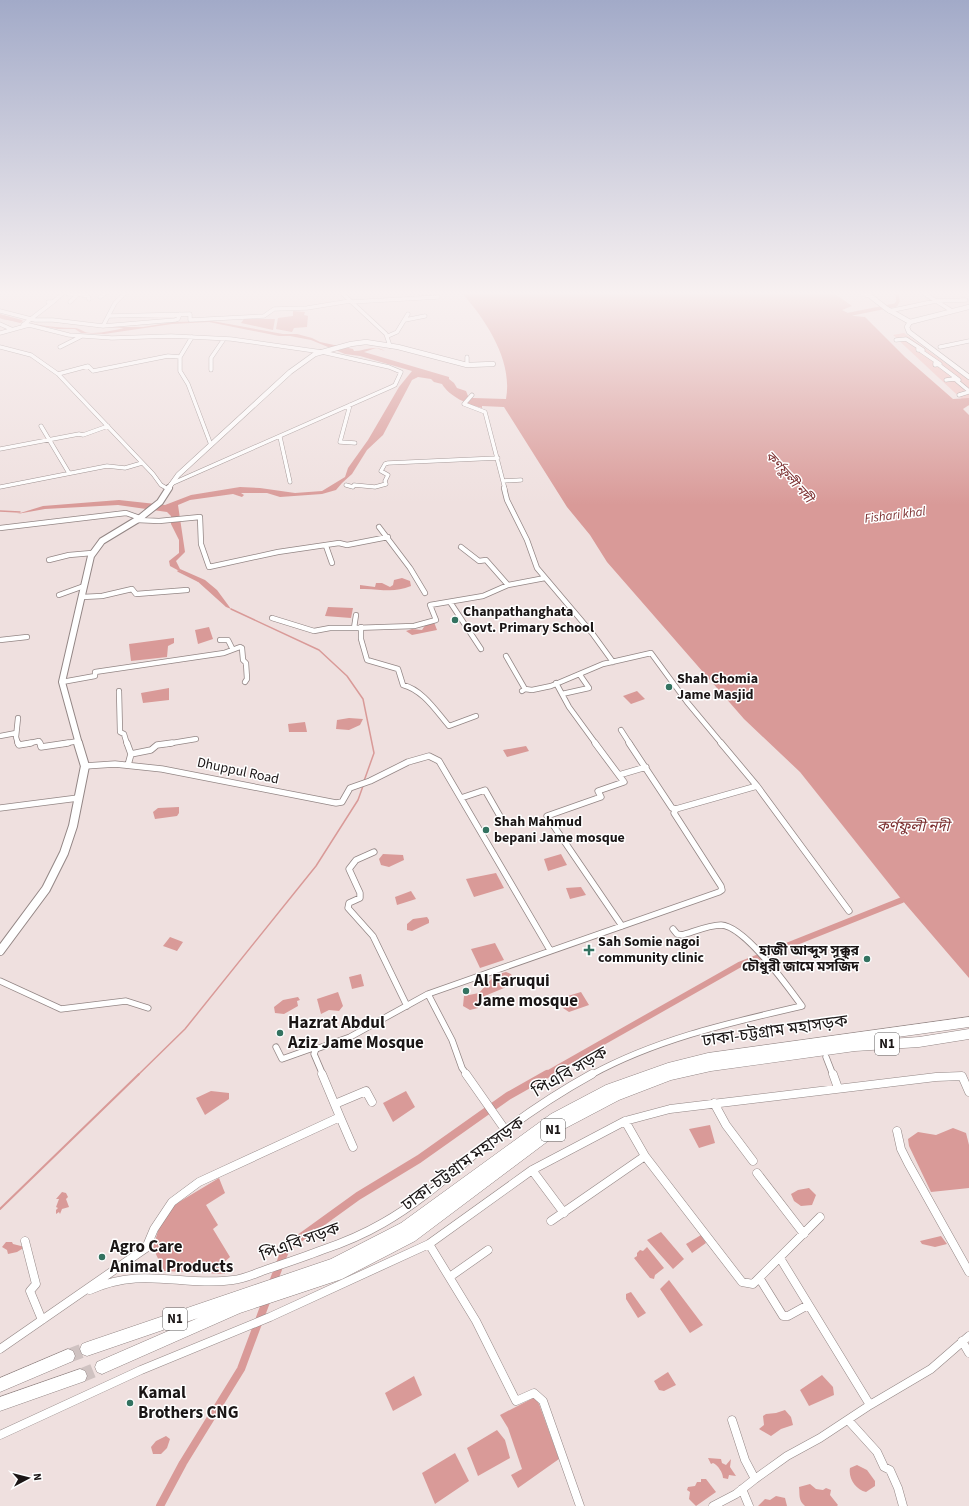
<svg xmlns="http://www.w3.org/2000/svg" width="969" height="1506" font-family="'Source Sans 3','Noto Sans Bengali',sans-serif">
	<style>
		.green { fill: #f0c1be }
		.water { fill: #d99a98 }
		.lines { fill: none; stroke-linecap: round; stroke-linejoin: round }
		.stream-far1 { stroke: #d99a98; stroke-width: 1.5 }
		.stream { stroke: #d99a98; stroke-width: 2 }
		.canal-far2 { stroke: #d99a98; stroke-width: 3.5 }
		.canal-far1 { stroke: #d99a98; stroke-width: 6 }
		.canal { stroke: #d99a98; stroke-width: 8 }
		.river { fill: #d99a98; fill-rule: evenodd }
		.highway-tunnel { stroke: #cfc2c1; stroke-width: 14; stroke-dasharray: 14 6; stroke-linecap: butt }
		.street-far3-casing { stroke: #938685; stroke-width: 4.5 }
		.street-far2-casing { stroke: #938685; stroke-width: 6 }
		.street-far1-casing { stroke: #938685; stroke-width: 7 }
		.street-casing { stroke: #938685; stroke-width: 9 }
		.secondary-far2-casing { stroke: #938685; stroke-width: 5.5 }
		.secondary-far1-casing { stroke: #938685; stroke-width: 8 }
		.secondary-casing { stroke: #938685; stroke-width: 10 }
		.highway-casing { stroke: #938685; stroke-width: 1 }
		.street-far3 { stroke: #fff; stroke-width: 3.5 }
		.street-far2 { stroke: #fff; stroke-width: 4.5 }
		.street-far1 { stroke: #fff; stroke-width: 5.5 }
		.street { stroke: #fff; stroke-width: 8 }
		.secondary-far2 { stroke: #fff; stroke-width: 4.5 }
		.secondary-far1 { stroke: #fff; stroke-width: 6 }
		.secondary { stroke: #fff; stroke-width: 8 }
		.highway { fill: #fff; fill-rule: evenodd }
		.poi-dot { fill: #337260; stroke: #fff; stroke-width: 1.5 }
		.labels { text-anchor: middle; dominant-baseline: central; stroke-width: 3; stroke-linejoin: round; paint-order: stroke }
		.far-water-label { font-size: 13px; font-style: italic; fill: #7c3031; stroke: #fff }
		.shield { fill: #fff; stroke: #5f5c5c; stroke-width: 1 }
		.shield-label { font-size: 13px; font-weight: bold; fill: #1b1616 }
		.poi-label { font-size: 14px; font-weight: bold; fill: #1b1616; stroke: #fff; text-anchor: start }
		.street-label { font-size: 14px; fill: #1b1616; stroke: #fff }
		.water-label { font-size: 15px; font-style: italic; fill: #7c3031; stroke: #fff }
		.near-poi-label { font-size: 17px; font-weight: bold; fill: #1b1616; stroke: #fff; text-anchor: start }
		.near-street-label { font-size: 17px; fill: #1b1616; stroke: #fff }
	</style>
	<rect width="100%" height="100%" fill="#efe0df"/>
	<!-- green -->
	<path class="green" d="M904 333 969 380V406L893 335Z"/>
	<!-- water -->
	<path class="water" d="M463 294H835L852 306 842 310 854 316 865 317 905 357 953 399 969 398V405L963 409 969 415V978L902 900 800 772 744 719 607 562 590 535 567 507 504 407 482 406V408C468 405 449 396 442 384L434 382 431 379 418 377 412 380 383 435 367 450 352 474 342 483 336 490 322 494 280 497 267 493H241L244 495 242 497 233 494 190 500 178 505 185 552 176 561 180 569 205 580 217 590 231 609 226 607 196 580 170 566 169 561 179 553V540L171 524V516L167 512 118 505 45 509 17 514 43 506 119 500 165 505 191 495 240 487 260 488 295 493 322 491 345 477 348 468 368 440 399 387 412 371 360 356 345 354 311 340 290 336H279L209 322 172 324 104 334 81 333 75 329H58L2 319 0 318C24 322 50 328 74 328 78 328 81 330 85 332 95 335 115 330 124 328L105 327H143L173 322 212 321 283 334H297L312 338 320 342 353 349 354 351C364 351 375 344 385 351L376 348 364 352 449 377V379L454 383 457 388 466 391 468 396 473 398 506 399C513 361 487 322 463 294Z
		M293 311 305 312 304 315 308 316 307 327 294 328 292 332 276 329 278 318 293 316Z
		M244 319H275L273 330 241 323Z
		M402 578 410 581 411 586C392 594 379 588 360 589V585L375 587 376 583H382L390 587 393 585 394 580Z
		M328 607 353 608 351 618 325 616Z
		M434 622 437 630 412 635 406 631 412 629 422 630 426 624Z
		M209 627 213 639 198 644 195 630Z
		M174 638V643L168 646 167 657 131 661 129 644Z
		M169 688V700L143 703 141 693Z
		M637 691 645 699 631 704 623 696Z
		M349 718 363 719 360 725 349 730 336 729 337 720Z
		M305 722 307 732H289L288 724Z
		M526 746 529 751 507 757 503 750Z
		M179 807V813L177 816 155 819 153 812 158 808Z
		M383 854 403 855 404 860 389 867 381 865 379 859Z
		M561 854 567 865 548 871 544 859Z
		M496 873 504 888 474 897 466 879Z
		M581 887 586 895 570 899 566 888Z
		M411 891 416 899 397 905 395 897Z
		M427 917 429 920V923L412 931 407 930V924L413 919Z
		M170 937 183 942 177 951 163 946Z
		M495 943 504 960 480 968 471 949Z
		M506 972 511 974 514 979 504 988 480 998 478 1008 470 1010 463 1006 464 996 479 993 495 975Z
		M361 974 364 986 352 989 349 977Z
		M338 992 343 1006 339 1011 329 1010 321 1014 317 999Z
		M581 992 589 1005 569 1012 563 1008 558 999Z
		M298 997 300 1000 297 1001 298 1006 284 1014 275 1013 274 1007 283 1000Z
		M211 1091 229 1093V1099L205 1115 196 1098Z
		M406 1091 415 1107 393 1122 383 1103Z
		M710 1125 715 1143 699 1148 689 1129Z
		M953 1128 966 1133 969 1145V1188L931 1192 909 1146 908 1139 918 1132 936 1135Z
		M219 1178 225 1193 206 1205 218 1225 213 1229 230 1257 221 1265 225 1274 164 1271 153 1248 160 1224 174 1205Z
		M809 1188 816 1195 812 1205 801 1206 794 1201 791 1194 798 1190Z
		M62 1192 66 1193 68 1197 66 1199 69 1207 62 1209 60 1214 59 1212 56 1214V1210L58 1208 56 1207 59 1199H56Z
		M661 1232 684 1259 673 1269 647 1240Z
		M701 1235 706 1243 692 1253 686 1244Z
		M941 1236 947 1244 935 1247 922 1244 920 1241Z
		M6 1242H12L13 1244 25 1247 17 1252 8 1254 7 1250 2 1247Z
		M647 1247 664 1268 655 1275 654 1279 650 1278 634 1258 637 1256V1253L640 1250 643 1251Z
		M669 1280 703 1325 690 1333 660 1289Z
		M631 1292 646 1313 638 1318 626 1299V1294Z
		M668 1372 676 1385 664 1391 659 1390 654 1381Z
		M822 1375 833 1387 834 1395 809 1406 800 1390Z
		M414 1376 422 1395 393 1411 385 1393Z
		M535 1397 539 1404 559 1459 518 1488 511 1475 522 1469 508 1428 500 1415Z
		M785 1410 791 1417 793 1425 781 1429 771 1436 759 1429 764 1425 763 1416 766 1414 776 1413Z
		M497 1430 505 1440 510 1458 478 1476 467 1448Z
		M166 1436 170 1439 167 1448 161 1454H153L151 1447 156 1441Z
		M455 1453 469 1481 435 1504 422 1473Z
		M708 1458 721 1459 722 1463 726 1465 731 1459 730 1467 736 1476 729 1475 728 1479 723 1478C723 1473 718 1465 713 1463L711 1464Z
		M857 1465 867 1470 875 1481V1486L866 1492C856 1490 848 1478 850 1468Z
		M701 1479H706L716 1492 696 1506 689 1499 690 1492 687 1490 688 1487 695 1486 697 1482H701Z
		M810 1484 816 1489 823 1490 826 1488 831 1490 830 1495 838 1505 837 1506H805C798 1500 800 1495 799 1487Z
		M776 1496 785 1498 787 1506H758L765 1499 770 1500Z"/>
	<g class="lines">
		<!-- stream-far1 -->
		<path class="stream-far1" d="M0 511 20 512
			M178 571 198 581
			M231 609 319 650 347 676 363 699 374 753 364 781
			M138 1075 185 1029 316 866 358 800 363 786"/>
		<!-- stream -->
		<path class="stream" d="M0 1209 139 1074"/>
		<!-- canal-far2 -->
		<path class="canal-far2" d="M841 316 896 305 898 301 897 294"/>
		<!-- canal-far1 -->
		<path class="canal-far1" d="M545 1075 739 965 902 900"/>
		<!-- canal -->
		<path class="canal" d="M272 1285 286 1248 358 1196 419 1159 508 1096 547 1074
			M160 1506 183 1463 241 1369 267 1299"/>
		<!-- river -->
		<path class="river" d="M0 314 22 320 23 321 20 323 0 318Z"/>
		<!-- highway-tunnel -->
		<path class="highway-tunnel" d="M68 1356 87 1349
			M80 1376 102 1367"/>
		<defs>
			<path id="street-far3" d="M68 294H79
				M343 294 386 334 390 346
				M925 294 952 311
				M100 297 104 294
				M53 302 62 294
				M70 302 78 294 88 296 89 299
				M351 302 438 297
				M0 311 35 320H53L103 326 175 320 178 319 180 314
				M889 311 936 301 966 300
				M109 316 190 314V320L264 316 274 309 307 308 350 301
				M405 320 425 316
				M0 324 11 329
				M23 325 53 302H48
				M103 326 115 303 124 294
				M0 333 29 325 69 335 112 338 171 336 231 339 322 352 389 367 401 372 395 385 391 387 171 484
				M388 336 397 332 408 314
				M896 340 906 339 923 350H918V348
				M0 347 31 355 58 374 153 474 161 485 168 489
				M60 347 82 336
				M940 347 969 341
				M921 351 940 364 935 365V363
				M180 357V371L188 384 211 445
				M467 357V365
				M939 365 959 380 952 379 954 378
				M211 370V358L224 339
				M58 374 88 366 93 371 168 356 180 357 192 337
				M946 380 953 379
				M957 381 969 391
				M472 395 464 404 485 412 505 489
				M959 395 969 392
				M350 405 340 442 355 443
				M41 426 69 473
				M280 437 290 482
				M0 449 79 434 83 435 108 426
				M503 481 521 480
				M346 485 353 487 354 485 375 487 386 484 385 481 388 475 381 471 385 464 388 463 498 458
				M0 487 107 466 125 468 142 463"/>
			<path id="street-far2" d="M504 488 507 500 527 540 537 568 592 633 613 662
				M137 520 159 521 200 517 201 544 209 567 278 552 339 543 347 545 388 537
				M379 527 410 568 425 593
				M0 528 126 513 140 518
				M326 546 332 563
				M461 547 479 561 486 560 508 585
				M49 560 69 555 92 553
				M59 595 84 586
				M82 597 102 596 132 589 136 594 187 590
				M450 602 481 649
				M272 618 314 631 330 628H354L356 615
				M361 627V639L367 660 398 669 403 685C423 690 436 711 449 726L476 716
				M354 628 414 626 436 620 430 605 483 596 508 585 545 578
				M0 640 27 637
				M220 640H228L232 648
				M506 656 525 689
				M62 682 95 676V672L224 653 240 647 242 648 243 660 246 663 247 679 245 682
				M556 683 569 707 596 744
				M119 691 120 732 124 734 127 744
				M522 691 525 689 532 690 551 686 603 664 651 653 687 702 722 744
				M562 694 589 688 580 675
				M18 718 16 737 18 744
				M621 730 630 744
				M0 736 16 733
				M26 744 39 741 40 744
				M62 744 78 741
				M166 744 196 739"/>
			<path id="street-far1" d="M18 743 19 745 31 743
				M40 743 41 747 68 743
				M127 743 131 754
				M595 743 624 782 598 791 601 797 547 816 622 926
				M629 743 672 808 676 809
				M721 743 757 786 849 911
				M128 765 131 754 151 750 157 745 172 743
				M85 766 115 764 162 769 336 803 342 802 350 788 370 781 408 762 429 756 439 761 550 950
				M619 775 646 767
				M461 798 485 790 501 818
				M0 808 78 798
				M374 852 356 860 349 869 360 893V898L349 903 348 908 373 936 407 1006
				M0 981 61 1009 126 1001 148 1008
				M428 994 452 1040 462 1068 467 1075
				M276 1047 282 1059 313 1048 316 1049
				M826 1057 833 1075
				M323 1075 314 1054 316 1049 350 1037 428 994 719 892 722 890 721 886 674 813 676 809 757 786
				M591 1075C657 1039 729 1023 802 1006 788 987 745 926 721 925 709 925 693 932 682 935L677 934 673 929"/>
			<path id="street" d="M466 1074 506 1131
				M833 1074 838 1088
				M714 1103 726 1125 753 1161
				M335 1104 366 1091 372 1102
				M340 1117 353 1147
				M625 1121 645 1156
				M897 1131 901 1149 908 1163 969 1272
				M532 1170 564 1213
				M757 1173 804 1234
				M551 1221 645 1156 742 1282 753 1284 820 1217
				M25 1241 36 1284 30 1291 42 1320
				M429 1244 476 1321 516 1401 534 1393 543 1401 580 1506
				M780 1258 870 1405
				M451 1276 488 1250
				M760 1279 783 1316H788L808 1305
				M90 1290C143 1266 181 1287 233 1280 245 1279 256 1273 268 1269 286 1263 304 1257 322 1250 343 1243 364 1234 383 1223 417 1204 447 1177 477 1152 513 1123 552 1096 592 1074
				M962 1341 969 1353
				M0 1349 146 1248 154 1229 172 1202 199 1182 340 1117 322 1074
				M848 1420 877 1452 884 1467 890 1470 898 1488 903 1506
				M0 1435 141 1370 270 1317 429 1244 532 1170 625 1121 670 1109 936 1077 962 1076 969 1092
				M755 1479 787 1456 820 1438 870 1405 931 1369 969 1336
				M742 1489 749 1506
				M713 1506 736 1494 755 1479 745 1460 732 1420"/>
			<path id="secondary-far2" d="M863 294 869 295 887 309 910 322
				M969 307 910 322 907 327 909 332 969 377
				M168 489 178 475 290 372 315 354 351 344 366 342 398 347 467 365 493 364"/>
			<path id="secondary-far1" d="M79 744 62 682 91 556 102 541 140 518 160 502 169 488"/>
			<path id="secondary" d="M0 951 46 889 64 853 73 826 85 766 78 743"/>
			<path id="highway" d="M969 1017V1027L876 1040 919 1037 969 1029V1039L919 1047 855 1051 711 1071 671 1080 619 1100 564 1129 415 1241 342 1279 240 1313 102 1374 97 1372 95 1367 97 1362 198 1318 87 1356 82 1354 80 1349 82 1344 87 1342 331 1259 401 1223 551 1114 606 1085 668 1063 708 1053Z
				M68 1349 73 1351 75 1356 73 1361 0 1392V1378Z
				M80 1369 85 1371 87 1376 85 1381 0 1411V1397Z"/>
		</defs>
		<!-- street-far3 casing -->
		<use href="#street-far3" class="street-far3-casing"/>
		<!-- street-far2 casing -->
		<use href="#street-far2" class="street-far2-casing"/>
		<!-- street-far1 casing -->
		<use href="#street-far1" class="street-far1-casing"/>
		<!-- street casing -->
		<use href="#street" class="street-casing"/>
		<!-- secondary-far2 casing -->
		<use href="#secondary-far2" class="secondary-far2-casing"/>
		<!-- secondary-far1 casing -->
		<use href="#secondary-far1" class="secondary-far1-casing"/>
		<!-- secondary casing -->
		<use href="#secondary" class="secondary-casing"/>
		<!-- highway casing -->
		<use href="#highway" class="highway-casing"/>
		<!-- street-far3 -->
		<use href="#street-far3" class="street-far3"/>
		<!-- street-far2 -->
		<use href="#street-far2" class="street-far2"/>
		<!-- street-far1 -->
		<use href="#street-far1" class="street-far1"/>
		<!-- street -->
		<use href="#street" class="street"/>
		<!-- secondary-far2 -->
		<use href="#secondary-far2" class="secondary-far2"/>
		<!-- secondary-far1 -->
		<use href="#secondary-far1" class="secondary-far1"/>
		<!-- secondary -->
		<use href="#secondary" class="secondary"/>
		<!-- highway -->
		<use href="#highway" class="highway"/>
	</g>
	<!-- sky -->
	<linearGradient id="sky" x2="0" y2="1"><stop stop-color="#a2aac8"/><stop offset="0.58" stop-color="#f8f1f1"/><stop offset="1" stop-color="#f8f1f1" stop-opacity="0"/></linearGradient>
	<rect width="969" height="505" fill="url(#sky)"/>
	<!-- markers -->
	<g class="poi-dot">
		<circle cx="455" cy="620" r="4"/>
		<circle cx="669" cy="687" r="4"/>
		<circle cx="486" cy="830" r="4"/>
		<path d="M587 944h4v4h4v4h-4v4h-4v-4h-4v-4h4z"/>
		<circle cx="867" cy="959" r="4"/>
		<circle cx="466" cy="991" r="4"/>
		<circle cx="280" cy="1033" r="4"/>
		<circle cx="102" cy="1257" r="4"/>
		<circle cx="130" cy="1403" r="4"/>
	</g>
	<g class="labels">
		<!-- far-water labels -->
		<g class="far-water-label">
			<text transform="translate(789 477) rotate(48)">কর্ণফুলী নদী</text>
			<text transform="translate(895 515) rotate(-7)">Fishari khal</text>
		</g>
		<!-- shield labels -->
		<g class="shield">
			<rect x="875" y="1033" width="24" height="22" rx="3"/>
			<rect x="541" y="1119" width="24" height="22" rx="3"/>
			<rect x="163" y="1308" width="24" height="22" rx="3"/>
		</g>
		<g class="shield-label">
			<text x="887" y="1044">N1</text>
			<text x="553" y="1130">N1</text>
			<text x="175" y="1319">N1</text>
		</g>
		<!-- poi labels -->
		<g class="poi-label">
			<text x="463" y="612">Chanpathanghata<tspan x="463" dy="16">Govt. Primary School</tspan></text>
			<text x="677" y="679">Shah Chomia<tspan x="677" dy="16">Jame Masjid</tspan></text>
			<text x="494" y="822">Shah Mahmud<tspan x="494" dy="16">bepani Jame mosque</tspan></text>
			<text x="598" y="942">Sah Somie nagoi<tspan x="598" dy="16">community clinic</tspan></text>
			<text x="859" y="951" text-anchor="end">হাজী আব্দুস সুক্কুর<tspan x="859" dy="16">চৌধুরী জামে মসজিদ</tspan></text>
		</g>
		<!-- street labels -->
		<g class="street-label">
			<text transform="translate(238 771) rotate(12)">Dhuppul Road</text>
		</g>
		<!-- water labels -->
		<g class="water-label">
			<text x="913" y="826">কর্ণফুলী নদী</text>
		</g>
		<!-- near-poi labels -->
		<g class="near-poi-label">
			<text x="474" y="981">Al Faruqui<tspan x="474" dy="20">Jame mosque</tspan></text>
			<text x="288" y="1023">Hazrat Abdul<tspan x="288" dy="20">Aziz Jame Mosque</tspan></text>
			<text x="110" y="1247">Agro Care<tspan x="110" dy="20">Animal Products</tspan></text>
			<text x="138" y="1393">Kamal<tspan x="138" dy="20">Brothers CNG</tspan></text>
		</g>
		<!-- near-street labels -->
		<g class="near-street-label">
			<text transform="translate(775 1031) rotate(-8)">ঢাকা-চট্টগ্রাম মহাসড়ক</text>
			<text transform="translate(570 1072) rotate(-30)">পিএবি সড়ক</text>
			<text transform="translate(463 1164) rotate(-36)">ঢাকা-চট্টগ্রাম মহাসড়ক</text>
			<text transform="translate(300 1242) rotate(-20)">পিএবি সড়ক</text>
		</g>
	</g>
	<!-- north arrow -->
	<g transform="translate(28 1478) rotate(83)" stroke="#ffffff" stroke-width="3" paint-order="stroke">
	<path d="M0-3L7 15L0 10L-7 15Z" fill="#1b1616"/>
	<text y="-6" font-size="11" font-weight="bold" text-anchor="middle" fill="#1b1616">N</text>
	</g>
</svg>
